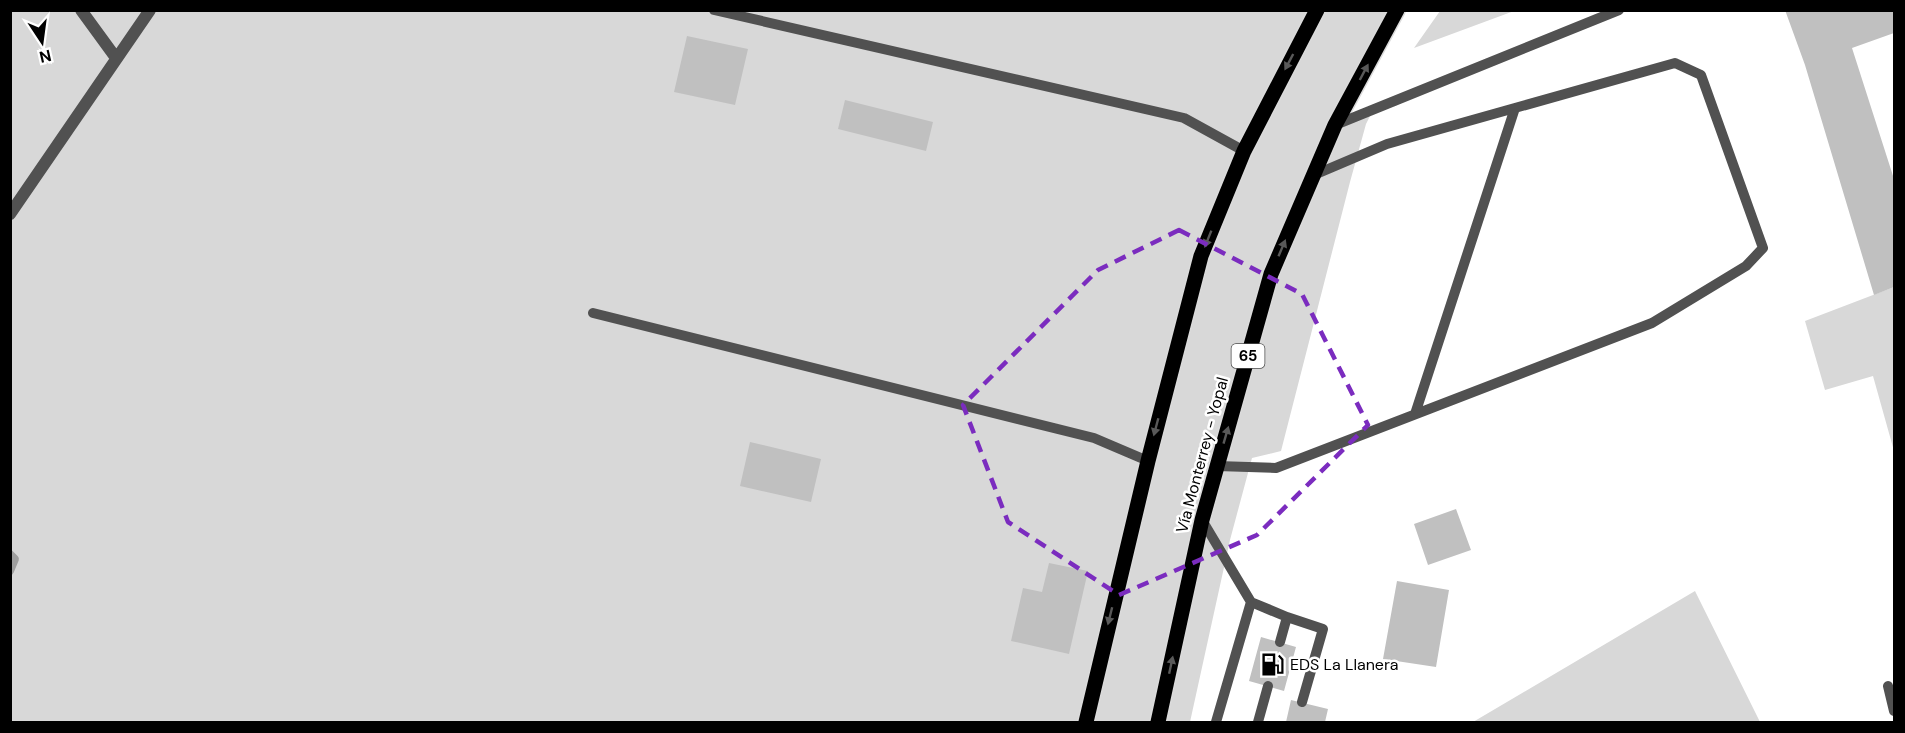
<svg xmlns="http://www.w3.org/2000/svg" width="1905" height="733" font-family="'DM Sans',sans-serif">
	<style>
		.green { fill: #d8d8d8 }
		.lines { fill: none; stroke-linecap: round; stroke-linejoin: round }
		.stream { stroke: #9f9f9f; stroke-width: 8 }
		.building { fill: #c0c0c0 }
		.primary-casing { stroke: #dbdbdb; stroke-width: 18 }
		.service { stroke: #515151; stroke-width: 10 }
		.minor { stroke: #515151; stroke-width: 12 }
		.primary { stroke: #000; stroke-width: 15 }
		.oneway { fill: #595959 }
		.marked { fill: none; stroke: #7b2cbf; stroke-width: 4.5; stroke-dasharray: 12 8; stroke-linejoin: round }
		.labels { text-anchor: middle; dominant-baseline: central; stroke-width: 5; stroke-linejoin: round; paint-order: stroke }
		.shield { fill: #fff; stroke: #4c4c4c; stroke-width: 1.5 }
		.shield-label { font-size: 15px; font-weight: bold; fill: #000 }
		.street-label { font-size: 16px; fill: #000; stroke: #fff }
		.poi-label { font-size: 16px; fill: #000; stroke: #fff; text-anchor: start }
	</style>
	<rect width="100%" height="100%" fill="#fff"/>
	<!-- green -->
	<path class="green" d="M10 11H1406L1343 124 1371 114 1366 124 1350 182 1281 451 1252 458 1230 540 1190 722H11Z
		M1440 11V10L1514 11 1414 48Z
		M1894 287V451L1873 376 1825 390 1805 321Z
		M1695 591 1760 722H1473Z"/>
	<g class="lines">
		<!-- stream -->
		<path class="stream" d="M10 554 15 559 10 571"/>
	</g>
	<!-- building -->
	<path class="building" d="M1785 10H1894V33L1852 48 1894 179V287L1874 295 1805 65Z
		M687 36 748 49 735 105 674 92Z
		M845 100 933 122 926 151 838 129Z
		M750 442 821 459 811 502 740 486Z
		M1456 509 1471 550 1428 565 1414 524Z
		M1049 563 1088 571 1069 654 1011 641 1023 588 1042 592Z
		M1397 581 1449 590 1436 667 1383 659Z
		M1261 637 1296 647 1284 691 1249 681Z
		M1291 700 1328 709 1325 722H1286Z"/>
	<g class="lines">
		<defs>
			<path id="primary" d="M1086 722 1148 461 1201 256 1244 151 1317 10
				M1158 722 1202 520 1271 274 1335 125 1397 10"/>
		</defs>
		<!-- primary casing -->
		<use href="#primary" class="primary-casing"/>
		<!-- service -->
		<path class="service" d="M714 10 1184 118 1244 151
			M1335 125 1619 10
			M593 313 1094 438 1148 461
			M1415 414 1515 108
			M1217 466 1276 468 1652 323 1746 266 1763 248 1701 75 1675 63 1387 144 1314 175
			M1202 520 1251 602 1287 617 1280 642
			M1287 617 1323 629 1302 702
			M1888 686 1894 711
			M1216 722 1251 602
			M1258 722 1268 686"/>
		<!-- minor -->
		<path class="minor" d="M81 10 116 58
			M10 214 150 10"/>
		<!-- primary -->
		<use href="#primary" class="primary"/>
	</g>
	<!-- one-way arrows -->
	<defs><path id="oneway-solid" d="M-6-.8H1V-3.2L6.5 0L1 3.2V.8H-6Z" transform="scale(1.5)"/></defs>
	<g class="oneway">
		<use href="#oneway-solid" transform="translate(1289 62) rotate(118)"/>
		<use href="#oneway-solid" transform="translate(1364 72) rotate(-62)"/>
		<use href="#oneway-solid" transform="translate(1208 239) rotate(112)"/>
		<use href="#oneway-solid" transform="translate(1282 248) rotate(-67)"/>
		<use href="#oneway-solid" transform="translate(1156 427) rotate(105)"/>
		<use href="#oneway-solid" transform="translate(1226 435) rotate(-74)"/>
		<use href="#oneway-solid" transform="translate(1110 616) rotate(104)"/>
		<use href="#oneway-solid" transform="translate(1171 665) rotate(-78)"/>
	</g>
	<!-- marked area -->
	<path class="marked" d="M1179 230 1302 294 1368 425 1257 535 1119 595 1008 522 963 405 1098 270Z"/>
	<!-- icons -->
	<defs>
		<symbol id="fuel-bare" viewBox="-9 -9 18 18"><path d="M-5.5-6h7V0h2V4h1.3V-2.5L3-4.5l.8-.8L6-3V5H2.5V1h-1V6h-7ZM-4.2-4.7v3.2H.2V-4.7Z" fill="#000" stroke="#fff" stroke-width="2.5" paint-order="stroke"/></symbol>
	</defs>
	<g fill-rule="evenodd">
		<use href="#fuel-bare" x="1256" y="648" width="33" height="33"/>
	</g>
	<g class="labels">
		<!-- shield labels -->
		<rect class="shield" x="1231.5" y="344" width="33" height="24" rx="4.5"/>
		<g class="shield-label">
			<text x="1248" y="356">65</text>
		</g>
		<!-- street labels -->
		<g class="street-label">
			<text transform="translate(1202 455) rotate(-75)">Vía Monterrey - Yopal</text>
		</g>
		<!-- poi labels -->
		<g class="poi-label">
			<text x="1290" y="664">EDS La Llanera</text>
		</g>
	</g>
	<!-- border -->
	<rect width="1905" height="733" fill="none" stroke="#000000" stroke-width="24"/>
	<!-- north arrow -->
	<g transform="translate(42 42) rotate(167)" stroke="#ffffff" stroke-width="4.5" paint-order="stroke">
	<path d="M0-4.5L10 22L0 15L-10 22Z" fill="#000000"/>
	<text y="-9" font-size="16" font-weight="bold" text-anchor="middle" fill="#000000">N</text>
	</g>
</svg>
